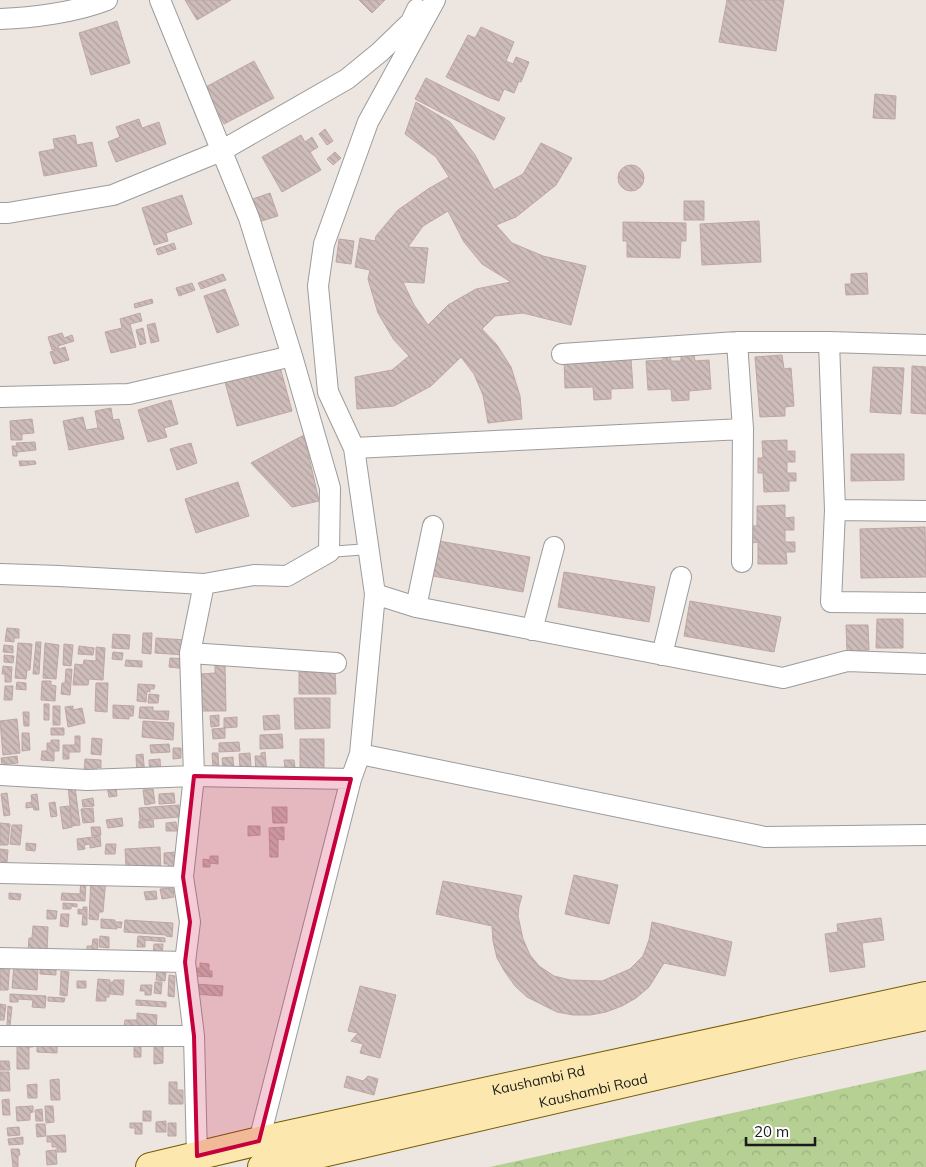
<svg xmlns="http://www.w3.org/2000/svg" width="926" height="1167" font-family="Mulish,sans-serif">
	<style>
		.forest { fill: url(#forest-crowns) }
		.building { fill: url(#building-back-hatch); stroke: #bfa6a2; fill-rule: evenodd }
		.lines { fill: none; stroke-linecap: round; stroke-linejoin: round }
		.lane-casing { stroke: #9c9c9c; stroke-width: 12 }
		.street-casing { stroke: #9c9c9c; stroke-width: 22 }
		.secondary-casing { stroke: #745d00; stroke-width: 30 }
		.lane { stroke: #fff; stroke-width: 10 }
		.street { stroke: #fff; stroke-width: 20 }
		.secondary { stroke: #fce8af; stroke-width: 28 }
		.marked { fill: #c6003c; fill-opacity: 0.2; stroke: #c6003c; stroke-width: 4; stroke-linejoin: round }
		.labels { text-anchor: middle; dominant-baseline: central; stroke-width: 4; stroke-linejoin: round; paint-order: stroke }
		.street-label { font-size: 14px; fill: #1b1b1b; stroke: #fff }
	</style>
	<defs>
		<pattern id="forest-crowns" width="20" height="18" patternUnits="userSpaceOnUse" patternTransform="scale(1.25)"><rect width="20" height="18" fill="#b6cf92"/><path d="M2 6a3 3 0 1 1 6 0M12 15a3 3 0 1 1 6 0" fill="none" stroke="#9cb17d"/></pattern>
		<pattern id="building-back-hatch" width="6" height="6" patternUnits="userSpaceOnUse" patternTransform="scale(1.25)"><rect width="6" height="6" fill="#cdbcb9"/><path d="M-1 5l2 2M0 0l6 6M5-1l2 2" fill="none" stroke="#afa19e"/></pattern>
	</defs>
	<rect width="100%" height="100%" fill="#ede5e0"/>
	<!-- forest -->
	<path class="forest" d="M926 1070V1167H490Z"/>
	<!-- building -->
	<path class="building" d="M185 0H231L197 20Z
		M359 0H385L372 13Z
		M727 0H784L776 51 719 42Z
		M117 21 130 63 91 75 79 33Z
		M481 27 514 42 506 61 513 64 516 57 529 62 521 82 519 81 514 93 504 89 499 101 488 97 446 77 468 35 475 38Z
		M254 61 274 98 224 124 204 88Z
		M426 78 505 118 494 140 415 99Z
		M875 94 896 96 895 119 873 118Z
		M416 102 450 122 475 155 494 190 523 174 541 143 572 158 556 185 516 217 496 225 512 243 543 256 586 266 571 325 523 313 495 316 482 329 497 345 511 367 520 396 522 419 488 423 483 395 474 374 461 357 431 386 394 406 357 409 355 377 392 370 409 356 394 340 378 313 368 279 370 270 355 267 360 238 375 241 376 236 398 210 428 189 449 177 436 157 405 134ZM448 211 464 242 482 264 511 282 476 289 448 305 428 325 414 305 403 282 424 283 428 248 408 247 423 226Z
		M139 119 142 128 159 122 166 144 116 162 108 142 120 137 116 127Z
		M325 129 333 141 327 145 319 134Z
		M75 135 77 145 92 142 97 166 44 176 39 152 55 149 53 139Z
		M301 135 305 142 312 137 318 147 310 152 321 170 282 192 262 157Z
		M335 152 341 158 333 165 327 159Z
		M618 178a13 13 0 1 1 26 0a13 13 0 1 1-26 0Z
		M270 193 278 216 255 223 247 201Z
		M182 195 192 224 166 233 168 241 154 245 142 208Z
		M684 201H704V220H684Z
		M759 221 761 262 702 265 700 224Z
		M623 222 686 223V241H681L680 258 627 257V241H623Z
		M339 239 354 241 351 264 336 262Z
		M174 243 176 249 158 255 156 249Z
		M867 273 868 294 846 295 845 284H851V274Z
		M223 274 226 280 201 289 198 283Z
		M192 283 195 290 179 296 176 288Z
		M225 289 239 325 217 333 204 296Z
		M152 299 153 303 135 308 134 304Z
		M140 313 142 321 130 324 136 347 111 353 105 332 122 328 120 319Z
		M155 323 159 341 151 343 147 325Z
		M143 328 146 343 140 345 136 330Z
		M62 333 64 338 72 335 74 341 58 346 59 348 52 350 48 337Z
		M65 347 69 360 54 364 50 352Z
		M663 354H670L671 361H681V355H694L695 361 709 360 711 389 689 391V400L672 401 671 389 648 390 646 361 663 360Z
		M782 355 784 369 791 368 794 406 785 407V416L760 417 755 357Z
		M631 359 633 388 611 389V399L594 400 593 387 565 388 564 360Z
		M912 366 926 367V414L911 413Z
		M280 367 292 411 237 426 225 382Z
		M873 367 904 368 901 414 870 412Z
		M171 400 178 424 164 428 167 437 148 442 138 410Z
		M111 408 113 420 119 419 124 439 69 450 63 421 83 417 86 430 98 428 95 411Z
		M32 419 34 433 22 434V440H11L10 421Z
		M304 435 319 501 292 507 251 463Z
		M787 440V451H795V462H787V473H796V481H789V491L764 492 763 473H758V458H763L762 441Z
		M35 442 36 450 17 452V456H13L12 446H17L16 443Z
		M191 443 197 463 177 470 170 449Z
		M851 454H904V480L851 481Z
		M19 461H35L36 464 20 466Z
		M238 482 249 516 196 533 185 499Z
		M785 505V518L794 517V530H785V542H795V552H786L787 564H758V542L752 543V526H757V506Z
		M925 527 926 577 861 578 860 529Z
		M439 541 530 557 523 592 433 576Z
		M564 572 655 587 649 622 558 607Z
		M690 601 781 617 774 652 684 636Z
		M877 619H903V648H876Z
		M846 625H868L869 650 847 651Z
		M7 628 19 629V638H14V642L5 641Z
		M143 633H152L151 654 142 653Z
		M113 634 130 635 129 649 112 648Z
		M156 638 186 640 185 655 155 653Z
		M36 642H41L39 674H33Z
		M18 643 32 644 30 670H27L26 679 15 678Z
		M45 643 59 645 56 679 43 678Z
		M64 644 73 645 71 666 63 665Z
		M4 645 13 646V653L3 652Z
		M79 646 94 648 93 655 78 654Z
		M96 647 105 648 103 680 89 679 88 685H73L75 664 83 665 84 660 96 661Z
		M113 652 123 653 122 660 112 659Z
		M4 655 14 656 13 663 4 662Z
		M170 658 189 659 188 669 169 667Z
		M126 660 142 661V667L125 666Z
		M215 665H225L226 711H200V674L215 673Z
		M3 666 12 667 11 682H5V674H2Z
		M66 669H72L70 695 61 694 62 683H65Z
		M299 672H335L336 694H299Z
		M42 681H51V685L56 686 55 701 41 700Z
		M17 682 26 683V690L16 689Z
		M96 683H108L107 712 95 711Z
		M138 684 155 685 154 689H150V692L147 691 146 702 137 701Z
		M5 686H13L12 700H4Z
		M149 694 159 695 158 703H148Z
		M294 698H330V728L295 729Z
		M44 704H49V720H44Z
		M113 705 134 706 133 716H129V719L113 718Z
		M53 706H60V725H53Z
		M73 706V710L82 708 85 723 68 727 65 707Z
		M140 707H153V711H169L168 720 139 718Z
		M23 712H29V726H24Z
		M219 715V726L211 727 210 716Z
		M279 715 280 729 264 730 263 716Z
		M237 717V727L224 728V718Z
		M17 719 20 753 3 755 0 721Z
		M143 721 174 723 173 740 142 737Z
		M51 728H64V735H51Z
		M225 728V738L213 739 212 729Z
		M22 733H29L30 750 22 751Z
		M282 734 283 748 260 749V735Z
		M75 736H80V752H69V759H63V745H75Z
		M92 738 102 739 101 755 91 754Z
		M300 739H324V775H300Z
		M51 740H59V751H54V761L41 760 42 751H47V743H51Z
		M239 742 240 751 219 752V743Z
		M169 744 170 752 151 753 150 745Z
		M173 748H181V758L173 759Z
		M265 752 267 774H256L255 756H261V753Z
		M212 753H218L219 768 213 769Z
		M250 753 251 767 240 768 239 754Z
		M143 754 145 775 137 776 136 755Z
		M17 756 18 763 2 765 1 758Z
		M233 757 234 772H223L222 758Z
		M85 759 101 760V768L97 767 96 773 84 772Z
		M160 759 161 775H150L149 760Z
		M284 760H294L295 767 285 768Z
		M68 786 75 787 80 825 72 826Z
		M116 786 117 796 109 797 107 787Z
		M153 789 155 803 145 805 143 790Z
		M7 793 10 815 4 816 1 794Z
		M174 793 175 803 159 804V794Z
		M37 794 39 810H34L33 807 26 808V803L32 802 31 795Z
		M93 798 94 806 83 807 82 800Z
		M55 802 57 816 51 817 49 803Z
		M179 805V817L140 820 139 808Z
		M69 806 72 827 63 829 60 807Z
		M272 807H287V823H273Z
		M93 808 94 822 83 823 81 809Z
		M122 818 123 826 108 828 106 820Z
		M153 820 154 827 139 828V821Z
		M176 822 177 831H166V823Z
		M0 823 10 824 8 845H0Z
		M12 825H22L20 845 10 844Z
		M248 826H260V835L248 836Z
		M91 827H100L101 835 92 836Z
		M284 827V840L278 839V857H270L269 828Z
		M100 836 101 846 90 848V844L84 845 85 849 78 850 77 839Z
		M26 843 36 844 35 851 26 850Z
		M106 844H116L115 854H105Z
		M160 847 161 871 126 867 125 849Z
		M0 849 8 850 7 862 0 861Z
		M176 852 177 867H168V864H164V853Z
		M210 856H218V864L210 863V867H203V859L210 860Z
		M574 875 618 885 609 924 565 914Z
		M91 877 106 878 103 912H99L98 920 89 919Z
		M81 879H86L85 901 61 900 62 893 80 894Z
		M443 881 522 896 519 906 518 916 523 939 530 955 539 966 554 976 570 980 602 981 630 969 643 956 649 940 652 922 732 942 725 976 664 963 649 987 636 998 622 1006 606 1012 590 1015H573L557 1012 527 997 515 986 505 972 497 958 493 941 492 926 436 914Z
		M173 888 174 897 162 899 160 889Z
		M156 891 157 899 146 900 144 892Z
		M9 893 21 894 20 900 9 899Z
		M63 903 77 904V907L71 906V909H63Z
		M83 907H87V925H82L83 914H78V909L83 910Z
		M47 910 57 911 56 919H47Z
		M61 914H69L68 927 60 926Z
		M881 918 884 940 862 943 865 967 830 972 825 934 838 932 837 924Z
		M101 919 115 920V922H122L121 928 117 927V929L101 928Z
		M125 920 173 923 172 937 166 936V935L124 932Z
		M33 926 48 927 47 953 28 951 29 938H32Z
		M100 936 109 937V948L99 947Z
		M138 936 165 938V942L145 940V947H137Z
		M93 939H98L97 954 87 953V946H92Z
		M154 944H163L162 958 153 957Z
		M0 961 10 962 8 990H0Z
		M200 963 209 964V971H212V977L196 976V968H200Z
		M14 964 38 966 37 990 12 988Z
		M40 969 56 970V975L40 974Z
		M61 971 69 972 67 996 60 995Z
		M157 971H166L165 981 156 980Z
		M169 975 175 976 174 997 168 996Z
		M98 979 110 980 109 997H106V1001H96Z
		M114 980H124L123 995 110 994 111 982H113Z
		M77 981H86V988H77Z
		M155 982H162L161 994 154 993Z
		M195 984 223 986 222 996 194 994Z
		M141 985H152L151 995H145V991H140Z
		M360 986 396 995 380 1058 360 1053 363 1044 351 1041 358 1033 348 1031Z
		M10 994 46 996 45 1008 32 1007 33 1000 18 999V1002H10Z
		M48 997 65 998 64 1002 48 1001Z
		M136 1000 166 1002V1007L136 1005Z
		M0 1004 6 1005 4 1020H0Z
		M8 1006 12 1007 10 1026H7Z
		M137 1013 157 1015 156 1029 124 1027 125 1020H137Z
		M141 1040V1057H134V1041Z
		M154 1041H163V1063L154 1064Z
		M33 1043V1047H29V1069H17V1044Z
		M37 1043H57V1053L37 1052Z
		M0 1061H9L10 1070H0Z
		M0 1072H9L10 1091H0Z
		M347 1076 363 1081 368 1076 378 1079 374 1095 344 1087Z
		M59 1079 60 1100H51L50 1080Z
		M169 1082H177V1090H183V1104H169Z
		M37 1084V1098H28L27 1085Z
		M9 1099 10 1115H3L2 1100Z
		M33 1106V1112L30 1113V1120L17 1121 16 1107Z
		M45 1106H53L54 1122 46 1123Z
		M42 1109 43 1121H36L35 1110Z
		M143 1111H151V1121H143Z
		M166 1121V1132H156V1122Z
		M130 1123H142V1134H135V1128H130Z
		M168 1123H176V1136H168Z
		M36 1124H45L46 1136 37 1137Z
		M19 1127 20 1135 8 1136 7 1128Z
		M65 1135 66 1152H57V1147H52V1142H47V1136Z
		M23 1137V1144L9 1145 8 1139Z
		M11 1149H19L20 1155H18V1167H13Z
		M56 1150 57 1164 47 1165 46 1151Z"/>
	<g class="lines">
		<defs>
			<path id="lane" d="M329 552 368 549"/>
			<path id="street" d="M0 19C32 18 77 12 107 0
				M0 213H8L113 195 221 151 347 79 380 52 411 22 417 9
				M737 342 743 429 742 562
				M829 342 835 510 831 602 926 603
				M562 354 737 342H829L926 345
				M0 397 129 394 292 356
				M354 448 743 429
				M835 510 926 511
				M0 574 59 576 204 584 254 575 287 576 329 552 330 488 292 356 249 218 160 0
				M375 594 416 607 783 678 847 661 926 664
				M416 607 433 526
				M532 630 554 547
				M190 653 336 663
				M662 655 681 577
				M360 754 765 837 926 835
				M0 775 87 780 194 776 351 779
				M0 873 183 877
				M0 958 185 962
				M0 1036H194
				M259 1141 351 779 360 754 375 594 354 448 328 392 318 286 324 244 368 122 435 0
				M197 1156 194 1036 185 962 190 922 183 877 194 776 190 653 204 584"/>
			<g id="secondary">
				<path id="s1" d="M150 1167 259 1141 926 996"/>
				<path id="s2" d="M262 1167 794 1044 926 1016"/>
			</g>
		</defs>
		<!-- lane casing -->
		<use href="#lane" class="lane-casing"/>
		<!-- street casing -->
		<use href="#street" class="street-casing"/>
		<!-- secondary casing -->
		<use href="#secondary" class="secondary-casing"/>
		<!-- lane -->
		<use href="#lane" class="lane"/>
		<!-- street -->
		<use href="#street" class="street"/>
		<!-- secondary -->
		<use href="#secondary" class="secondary"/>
	</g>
	<!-- marked area -->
	<path class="marked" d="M194 776 351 779 259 1141 197 1156 194 1036 185 962 190 922 183 877Z"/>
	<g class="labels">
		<!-- street labels -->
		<g class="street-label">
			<text stroke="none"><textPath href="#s1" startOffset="398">Kaushambi Rd</textPath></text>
			<text stroke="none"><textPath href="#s2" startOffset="340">Kaushambi Road</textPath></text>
		</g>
	</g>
	<!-- scale -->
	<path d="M746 1137v8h69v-8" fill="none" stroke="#1b1b1b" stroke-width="2.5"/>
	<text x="754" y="1137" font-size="15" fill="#1b1b1b" stroke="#ffffff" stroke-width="4" paint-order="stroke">20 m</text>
</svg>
